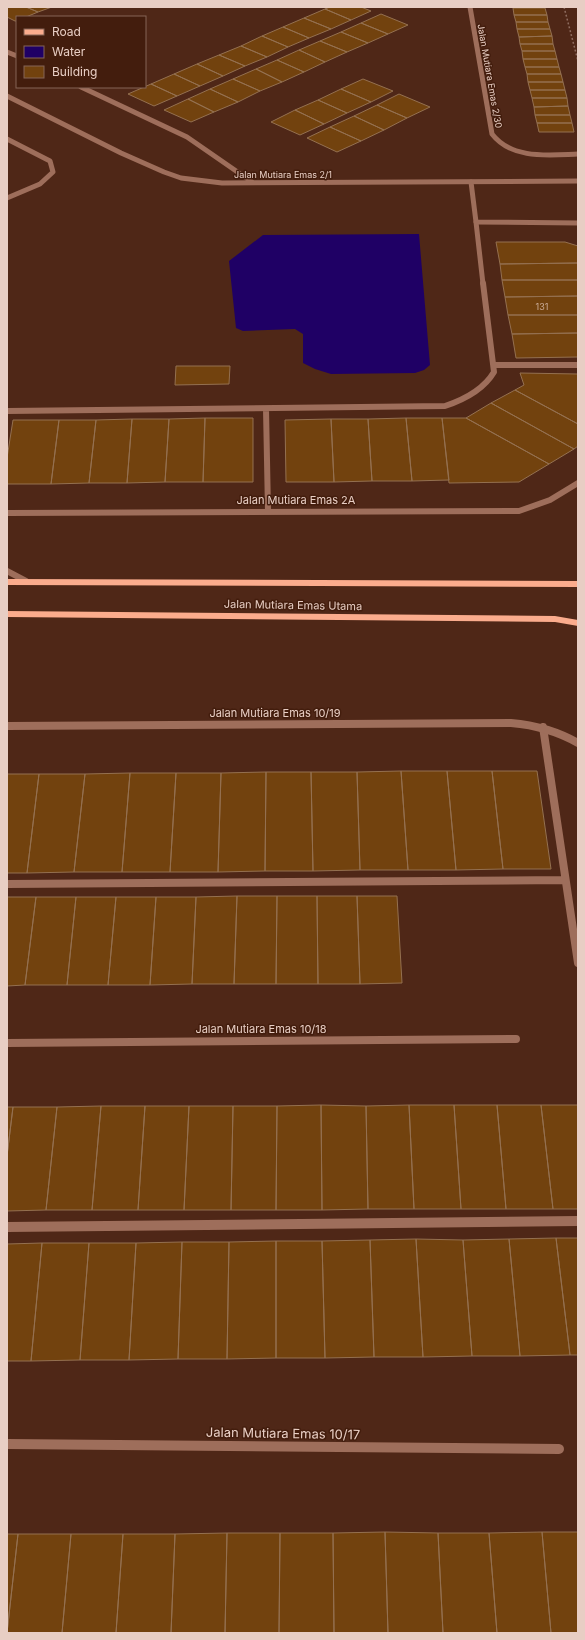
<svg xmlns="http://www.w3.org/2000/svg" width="585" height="1640" font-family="Inter,sans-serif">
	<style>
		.water { fill: #1f0065 }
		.building { fill: #72420e; stroke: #947050 }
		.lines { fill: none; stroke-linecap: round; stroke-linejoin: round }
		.path { stroke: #8f6d60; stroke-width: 1.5; stroke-dasharray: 2 2; stroke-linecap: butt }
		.service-far3 { stroke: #9e6e5b; stroke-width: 5 }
		.service-far2 { stroke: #9e6e5b; stroke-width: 6 }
		.service-far1 { stroke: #9e6e5b; stroke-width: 8 }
		.service { stroke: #9e6e5b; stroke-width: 10 }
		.minor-far3 { stroke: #9e6e5b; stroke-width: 5 }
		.minor-far2 { stroke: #9e6e5b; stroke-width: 6 }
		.minor-far1 { stroke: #9e6e5b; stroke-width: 8 }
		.minor { stroke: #9e6e5b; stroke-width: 10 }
		.tertiary { stroke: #9e6e5b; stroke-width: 5 }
		.primary { fill: #fbac8d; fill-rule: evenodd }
		.labels { text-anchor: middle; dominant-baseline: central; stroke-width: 3; stroke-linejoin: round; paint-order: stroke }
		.far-street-label { font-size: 9px; fill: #e8cec4; stroke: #431d0d }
		.number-label { font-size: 9px; fill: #caab96 }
		.street-label { font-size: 11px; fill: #e8cec4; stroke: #431d0d }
		.near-street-label { font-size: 13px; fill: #e8cec4; stroke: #431d0d }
	</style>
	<rect width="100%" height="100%" fill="#4f2717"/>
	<!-- water -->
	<path class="water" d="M419 234 430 365 424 370 415 373 331 374 315 369 303 363V334L295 329 243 331 236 328 229 261 263 235Z"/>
	<!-- building -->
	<path class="building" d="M7 7H26L38 12 26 17H17V21H15L7 17Z
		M26 7H52L38 12Z
		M330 7H361L371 11 351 20 325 9Z
		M513 8H545L547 15H514Z
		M325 9 351 20 331 29 304 18Z
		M381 14 408 25 388 34 361 23Z
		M514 15H547L548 22H516Z
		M304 18 331 29 309 38 283 27Z
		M516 22H548L550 29H517Z
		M361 23 388 34 368 43 341 32Z
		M283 27 309 38 288 47 262 36Z
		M517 29H550L552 36 519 37Z
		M341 32 368 43 347 52 320 41Z
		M262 36 288 47 267 57 241 46Z
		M552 36 553 44H520L519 37Z
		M320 41 347 52 325 62 299 50Z
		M520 44H553L555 51H522Z
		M241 46 267 57 245 66 219 55Z
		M299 50 325 62 304 72 277 60Z
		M522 51H555L557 59H523Z
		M219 55 245 66 223 76 197 64Z
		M523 59H557L559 67H525Z
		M277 60 304 72 282 82 256 69Z
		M197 64 223 76 200 86 174 74Z
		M525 67H559L561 74H527Z
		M256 69 282 82 260 91 233 79Z
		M174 74 200 86 177 96 151 84Z
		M527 74H561L563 82H528Z
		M233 79 260 91 238 102 210 89Z
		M363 79 393 91 371 102 341 89Z
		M528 82H563L565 90H530Z
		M151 84 177 96 154 106 128 94Z
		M210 89 238 102 214 112 188 99Z
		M341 89 371 102 347 113 318 100Z
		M530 90H565L567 98H532Z
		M399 94 430 107 407 118 377 105Z
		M532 98H567L568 106 534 107Z
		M188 99 214 112 191 122 164 110Z
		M318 100 347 113 324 124 295 110Z
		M377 105 407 118 384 130 354 116Z
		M568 106 570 115H535L534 107Z
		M295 110 324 124 300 135 271 122Z
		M535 115H570L572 123H537Z
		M354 116 384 130 361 141 330 127Z
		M537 123H572L574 132H539Z
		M330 127 361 141 337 152 307 138Z
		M496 242H565L578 246V263L500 264Z
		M578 263V280H502L500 264Z
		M502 280H578V296L505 297Z
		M578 296V315H508L505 297Z
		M508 315H578V333L512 334Z
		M578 333V357L516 358 512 334Z
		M176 366H230L229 384 175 385Z
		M520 373 578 374V424L515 390 524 385Z
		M515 390 578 424V446L574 449 491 403Z
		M491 403 574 449 549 464 466 418Z
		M205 418 203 482H165L169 419Z
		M205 418H253V482H203Z
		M406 418H442L449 480 412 481Z
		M406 418 412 481H372L368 419Z
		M442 418H466L549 464 519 482 449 483Z
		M132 419 127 483H89L96 420Z
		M132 419H169L165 482 127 483Z
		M331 419H368L372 481 334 482Z
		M331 419 334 482H286L285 420Z
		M13 420H59L51 484H7V458Z
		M59 420H96L89 483 51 484Z
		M401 771 408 870H360L357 772Z
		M401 771H447L456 870H408Z
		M447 771H492L503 869 456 870Z
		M492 771H537L551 869H503Z
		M266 772 265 871 218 872 221 773Z
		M266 772H311L313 871H265Z
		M311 772H357L360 870 313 871Z
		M130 773 122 872H74L85 774Z
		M130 773H176L170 872H122Z
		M176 773H221L218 872H170Z
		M7 774H39L27 873H7Z
		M39 774H85L74 872 27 873Z
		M237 896H277L276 984H234Z
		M237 896 234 984H192L196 897Z
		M277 896H317L318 984H276Z
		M317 896H357L360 984H318Z
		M357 896H397L402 983 360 984Z
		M7 897H36L25 985 7 986Z
		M36 897H76L67 985H25Z
		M76 897H116L108 985H67Z
		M116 897H156L150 985H108Z
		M156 897H196L192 984 150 985Z
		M321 1105 322 1210H276L277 1106Z
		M321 1105 366 1106 368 1209 322 1210Z
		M409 1105 414 1209H368L366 1106Z
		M409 1105H454L461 1209H414Z
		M454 1105H497L506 1209H461Z
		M497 1105H541L553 1209H506Z
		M541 1105H578V1209H553Z
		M101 1106 92 1210H46L57 1107Z
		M101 1106H145L138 1210H92Z
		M145 1106H189L184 1210H138Z
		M189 1106H233L231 1210H184Z
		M233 1106H277L276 1210H231Z
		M7 1107H13L7 1156Z
		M13 1107H57L46 1210 7 1211V1156Z
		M556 1238 570 1355 520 1356 509 1239Z
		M556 1238H578V1355H570Z
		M416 1239 423 1357H374L370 1240Z
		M416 1239 463 1240 472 1356 423 1357Z
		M509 1239 520 1356H472L463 1240Z
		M370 1240 374 1357 325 1358 322 1241Z
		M276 1241H322L325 1358H276Z
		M276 1241V1358L227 1359 229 1242Z
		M182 1242H229L227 1359H178Z
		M182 1242 178 1359 129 1360 136 1243Z
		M42 1243 31 1361H7V1244Z
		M42 1243H89L80 1360 31 1361Z
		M89 1243H136L129 1360H80Z
		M385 1532 438 1533 443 1633H388Z
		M385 1532 388 1633H334L333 1533Z
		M542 1532 551 1633H497L489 1533Z
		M542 1532H578V1633H551Z
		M227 1533 225 1633H171L175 1534Z
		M227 1533H280L279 1633H225Z
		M280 1533H333L334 1633H279Z
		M438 1533H489L497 1633H443Z
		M7 1534H18L7 1633Z
		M18 1534H71L62 1633H7Z
		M71 1534H123L116 1633H62Z
		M123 1534H175L171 1633H116Z"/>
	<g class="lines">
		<!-- path -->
		<path class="path" d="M564 7 578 61"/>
		<!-- service-far3 -->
		<path class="service-far3" d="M7 52 17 56
			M81 87 187 137 252 182
			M476 222 483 284"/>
		<!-- service-far2 -->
		<path class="service-far2" d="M494 365H578
			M266 409 268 511
			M7 411 445 406C463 400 484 389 494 372L483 283"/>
		<!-- service-far1 -->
		<path class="service-far1" d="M543 727 578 963
			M7 884 565 880"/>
		<!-- service -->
		<path class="service" d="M7 1227 578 1221"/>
		<!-- minor-far3 -->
		<path class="minor-far3" d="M470 7 492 134C512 160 549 155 578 154
			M7 139 50 161 53 172 40 184 7 198
			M471 182 476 222 578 223"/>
		<!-- minor-far2 -->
		<path class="minor-far2" d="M7 513 519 511 550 500 578 483
			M7 571 26 581"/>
		<!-- minor-far1 -->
		<path class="minor-far1" d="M7 726 511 723C535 725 557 731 578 743
			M7 1043 516 1039"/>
		<!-- minor -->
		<path class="minor" d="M7 1444 559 1449"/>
		<!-- tertiary -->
		<path class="tertiary" d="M7 96 121 153 164 172 181 178 222 183 578 181"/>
		<!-- primary -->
		<path class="primary" d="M7 579 578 581V587L7 585Z
			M7 611 555 616 578 620V626L555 622 7 617Z"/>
	</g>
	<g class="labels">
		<!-- far-street labels -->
		<g class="far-street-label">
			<text transform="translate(490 76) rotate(80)">Jalan Mutiara Emas 2/30</text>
			<text x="283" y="174">Jalan Mutiara Emas 2/1</text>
		</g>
		<!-- number labels -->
		<g class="number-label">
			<text x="542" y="306">131</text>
		</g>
		<!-- street labels -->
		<g class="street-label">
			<text x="296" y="500">Jalan Mutiara Emas 2A</text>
			<text transform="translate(293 605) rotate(1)">Jalan Mutiara Emas Utama</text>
			<text x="275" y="713">Jalan Mutiara Emas 10/19</text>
			<text x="261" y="1029">Jalan Mutiara Emas 10/18</text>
		</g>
		<!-- near-street labels -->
		<g class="near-street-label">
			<text transform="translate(283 1433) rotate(1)">Jalan Mutiara Emas 10/17</text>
		</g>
	</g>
	<!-- border -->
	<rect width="585" height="1640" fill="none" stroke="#e8cec4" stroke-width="16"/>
	<!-- legend -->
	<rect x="16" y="16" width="130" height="72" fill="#431d0d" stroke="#856456"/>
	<rect x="24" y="29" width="20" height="6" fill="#fbac8d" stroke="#856456"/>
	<text x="52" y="36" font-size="12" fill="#e8cec4">Road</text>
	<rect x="24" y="46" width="20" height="12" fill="#1f0065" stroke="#856456"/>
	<text x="52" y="56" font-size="12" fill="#e8cec4">Water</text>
	<rect x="24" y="66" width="20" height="12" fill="#72420e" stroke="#856456"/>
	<text x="52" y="76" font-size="12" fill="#e8cec4">Building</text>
</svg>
